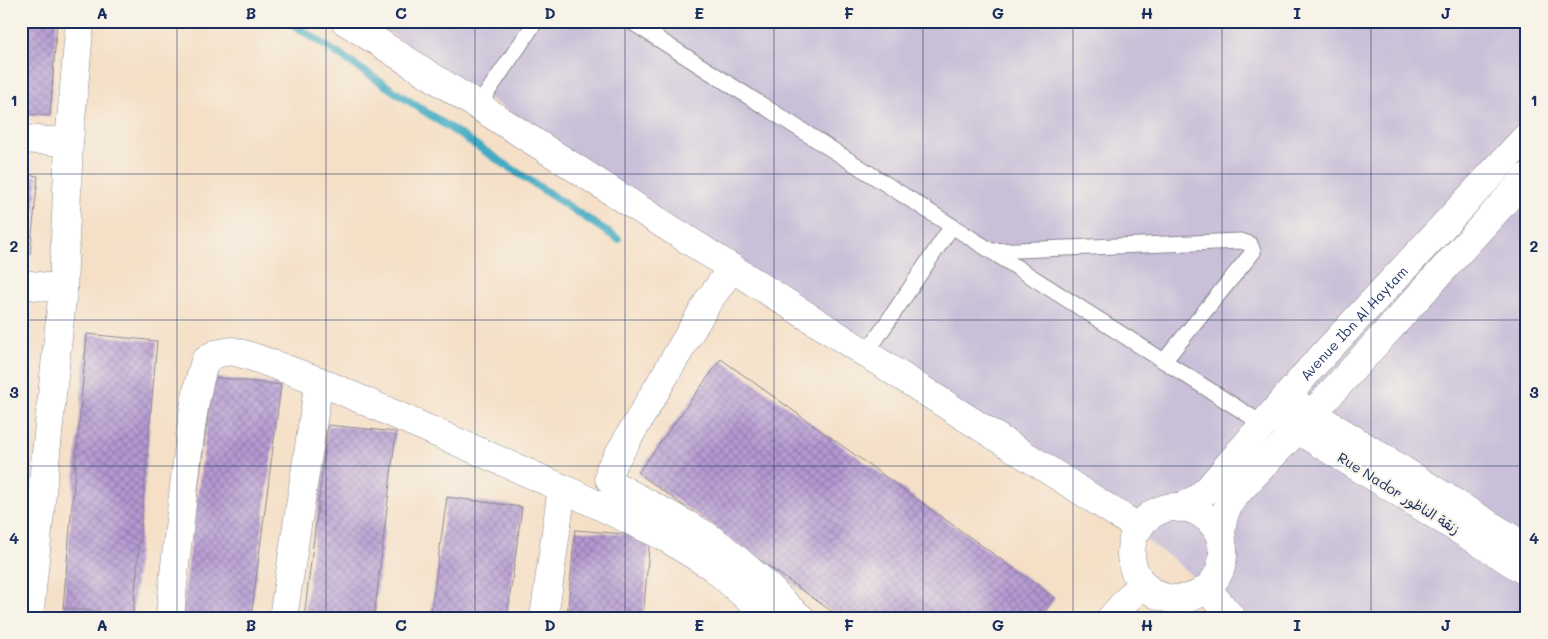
<svg xmlns="http://www.w3.org/2000/svg" width="1548" height="639" font-family="Mali,'Playpen Sans Arabic',sans-serif">
	<style>
		.industrial { fill: #c9bfd8 }
		.lines { fill: none; stroke-linecap: round; stroke-linejoin: round }
		.stream { stroke: #42aac2; stroke-width: 8 }
		.building { fill: url(#building-cross-hatch) }
		.service-casing { stroke: #888792; stroke-width: 17 }
		.minor-casing { stroke: #888792; stroke-width: 29 }
		.service { stroke: #fff; stroke-width: 15 }
		.minor { stroke: #fff; stroke-width: 28 }
		.grid { fill: none; stroke: #1b2f5e; stroke-width: 1; stroke-opacity: 0.55 }
		.labels { text-anchor: middle; dominant-baseline: central; stroke-width: 4.5; stroke-linejoin: round; paint-order: stroke }
		.street-label { font-size: 14px; fill: #1b2f5e; stroke: #f7f3e8 }
		.neatline { fill: none; stroke: #1b2f5e; stroke-width: 2 }
		.grid-label { font-size: 16px; text-anchor: middle; font-weight: bold; fill: #1b2f5e }
	</style>
	<defs>
		<pattern id="building-cross-hatch" width="8" height="8" patternUnits="userSpaceOnUse" patternTransform="scale(1.25)"><rect width="8" height="8" fill="#b498d2"/><path d="M0 0l8 8M0 8l8-8" fill="none" stroke="#927cae"/></pattern>
	</defs>
	<rect width="100%" height="100%" fill="#f7f3e8"/>
	<filter id="ink" filterUnits="userSpaceOnUse"><feTurbulence type="fractalNoise" baseFrequency=".02" numOctaves="2"/><feDisplacementMap in="SourceGraphic" scale="10" xChannelSelector="R" yChannelSelector="G"/><feConvolveMatrix kernelMatrix="1 2 1 2 8 2 1 2 1" color-interpolation-filters="sRGB"/></filter>
	<filter id="wash" filterUnits="userSpaceOnUse"><feTurbulence type="fractalNoise" baseFrequency=".0096" numOctaves="4" result="noise"/><feDisplacementMap in="SourceGraphic" scale="20" xChannelSelector="R" yChannelSelector="G"/><feGaussianBlur stdDeviation="1.12" result="paint"/><feColorMatrix in="noise" values="0 0 0 0 0 0 0 0 0 0 0 0 0 0 0 0 0 1.4 0 .05"/><feComposite in="paint" operator="in"/></filter>
	<g filter="url(#wash)">
		<rect width="100%" height="100%" fill="#f5dfc6"/>
		<!-- industrial -->
		<path class="industrial" d="M372 21H1527V618H1239L1173 559 925 386Z"/>
		<g class="lines">
			<!-- stream -->
			<path class="stream" d="M288 21 618 239"/>
		</g>
		<g id="blocks">
			<!-- building -->
			<path class="building" d="M21 21H57L50 116 21 114Z
				M21 174 38 176 30 254 21 253Z
				M87 334 157 341 133 615 63 608Z
				M721 359 1055 598 1040 618H841L638 473Z
				M213 377 281 385 251 618H181Z
				M328 425 396 432 374 618H304Z
				M447 497 522 507 507 618H430Z
				M575 530 650 536 643 618H567Z"/>
		</g>
	</g>
	<g filter="url(#ink)">
		<use href="#blocks" fill-opacity="0" stroke="#888792" stroke-width="1"/>
		<g class="lines">
			<defs>
				<path id="service" d="M630 21 1269 428
					M478 106 536 21
					M991 251 1241 241 1250 244 1253 252 1164 361
					M866 354 952 226"/>
				<g id="minor">
					<path d="M345 21 1139 528"/>
					<path d="M21 139 69 142"/>
					<path d="M732 268 709 300 610 469 609 478 614 485 704 534 721 546 760 579 790 609 801 618"/>
					<path d="M21 284 63 289"/>
					<path d="M1297 404 1527 548"/>
					<path d="M1282 420 1527 572"/>
					<circle cx="1177" cy="553" r="46"/>
					<path id="s1" d="M1180 508 1198 498 1209 488 1311 368 1527 136"/>
					<path d="M1223 551C1219 530 1222 513 1234 496L1312 414 1527 177"/>
					<path d="M1207 589 1232 618"/>
					<path d="M29 618 63 289 69 142 80 21"/>
					<path d="M170 618C174 568 180 519 186 470 190 435 194 395 205 361L215 354 232 351 250 356 319 381 562 488 663 536 714 568 770 618"/>
					<path d="M283 618 319 381"/>
					<path d="M544 618 562 488"/>
					<path d="M1111 618 1142 583"/>
				</g>
			</defs>
			<!-- service casing -->
			<use href="#service" class="service-casing"/>
			<!-- minor casing -->
			<use href="#minor" class="minor-casing"/>
			<!-- service -->
			<use href="#service" class="service"/>
			<!-- minor -->
			<use href="#minor" class="minor"/>
		</g>
	</g>
	<!-- grid -->
	<path class="grid" d="M177 21V618M326 21V618M475 21V618M625 21V618M774 21V618M923 21V618M1073 21V618M1222 21V618M1371 21V618M21 174H1527M21 320H1527M21 466H1527"/>
	<g class="labels">
		<!-- street labels -->
		<g class="street-label">
			<text stroke="none"><textPath href="#s1" startOffset="255">Avenue Ibn Al Haytam</textPath></text>
			<text transform="translate(1399 493) rotate(32)">Rue Nador زنقة الناظور</text>
		</g>
	</g>
	<!-- margin -->
	<rect width="1548" height="639" fill="none" stroke="#f7f3e8" stroke-width="55"/>
	<rect x="28" y="28" width="1492" height="584" class="neatline"/>
	<g class="grid-label">
		<text x="102" y="19">A</text>
		<text x="251" y="19">B</text>
		<text x="401" y="19">C</text>
		<text x="550" y="19">D</text>
		<text x="699" y="19">E</text>
		<text x="849" y="19">F</text>
		<text x="998" y="19">G</text>
		<text x="1147" y="19">H</text>
		<text x="1297" y="19">I</text>
		<text x="1446" y="19">J</text>
		<text x="14" y="106">1</text>
		<text x="1534" y="106">1</text>
		<text x="14" y="252">2</text>
		<text x="1534" y="252">2</text>
		<text x="14" y="398">3</text>
		<text x="1534" y="398">3</text>
		<text x="14" y="544">4</text>
		<text x="1534" y="544">4</text>
		<text x="102" y="631">A</text>
		<text x="251" y="631">B</text>
		<text x="401" y="631">C</text>
		<text x="550" y="631">D</text>
		<text x="699" y="631">E</text>
		<text x="849" y="631">F</text>
		<text x="998" y="631">G</text>
		<text x="1147" y="631">H</text>
		<text x="1297" y="631">I</text>
		<text x="1446" y="631">J</text>
	</g>
</svg>
